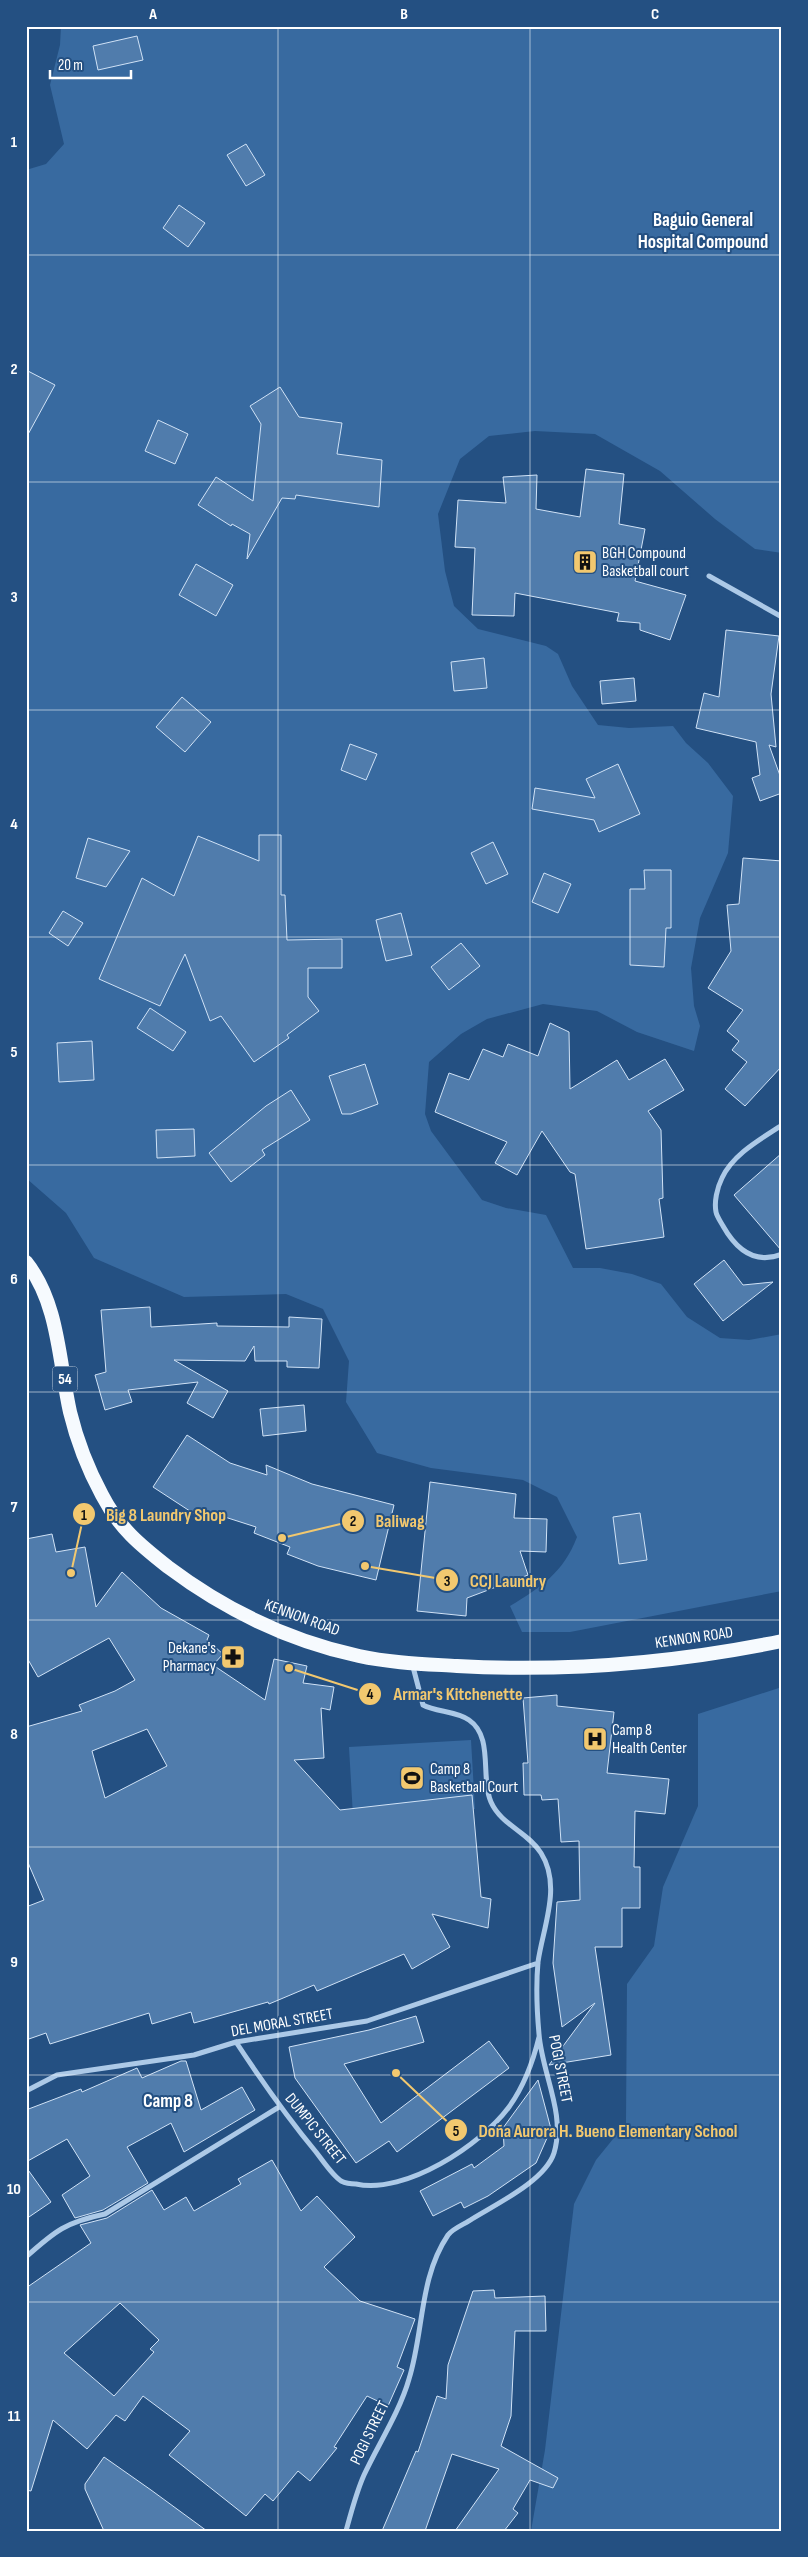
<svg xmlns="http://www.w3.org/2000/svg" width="808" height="2557" font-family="'Sofia Sans Condensed',sans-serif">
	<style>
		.green { fill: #386aa0 }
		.building { fill: #507cac; stroke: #d0e2f6; fill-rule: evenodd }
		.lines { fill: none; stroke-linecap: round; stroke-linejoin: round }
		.minor { stroke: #acc9e7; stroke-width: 5 }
		.trunk { stroke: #f6fafe; stroke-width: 14 }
		.grid { fill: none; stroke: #fff; stroke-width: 1; stroke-opacity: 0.55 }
		.labels { text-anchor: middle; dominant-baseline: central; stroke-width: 4; stroke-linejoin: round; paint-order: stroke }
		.shield { fill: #245082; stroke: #bdcada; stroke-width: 1 }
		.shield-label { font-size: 15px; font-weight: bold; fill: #fff }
		.poi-label { font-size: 16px; fill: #fff; stroke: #245082; text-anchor: start }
		.street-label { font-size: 16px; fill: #fff; stroke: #245082 }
		.quarter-label { font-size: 19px; font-weight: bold; fill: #fff; stroke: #245082 }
		.leader { fill: none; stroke: #f2c86f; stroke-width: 2 }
		.callout-dot { fill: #f2c86f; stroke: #245082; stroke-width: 2 }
		.mark-label { font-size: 15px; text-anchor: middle; font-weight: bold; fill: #111 }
		.callout-label { font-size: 18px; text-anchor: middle; font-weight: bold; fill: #f2c86f; stroke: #245082; stroke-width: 4; stroke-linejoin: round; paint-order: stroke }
		.neatline { fill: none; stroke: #fff; stroke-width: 2 }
		.grid-label { font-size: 16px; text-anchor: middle; font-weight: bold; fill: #fff }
	</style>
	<rect width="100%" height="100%" fill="#245082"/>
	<!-- green -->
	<path class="green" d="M61 26H782V553L755 549 715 519 660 471 595 434 535 431 489 436 460 459 438 514 445 571 454 606 478 629 546 646 558 654 572 686 598 725 629 728 673 726 686 743 708 763 733 796 728 853 700 918 691 968 694 1006 700 1026 694 1051 637 1032 597 1011 543 1004 487 1019 461 1034 429 1062 425 1114 431 1131 482 1200 506 1208 546 1215 573 1268H600L632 1274 661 1284 687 1317 720 1338 749 1340 782 1334V1591L570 1632H522L510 1606C540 1588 564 1572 577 1537L557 1497 523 1480 431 1468 377 1453 346 1402 349 1361 323 1309 286 1294 184 1297 94 1258 66 1213 26 1178V170L46 164 64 144 50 85 60 45Z
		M782 1687V2531H531L545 2450 574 2204 596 2160 626 2123 627 1984 654 1946 663 1887 698 1806V1714Z
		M471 1740 475 1809 353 1816 349 1747Z"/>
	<!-- building -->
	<path class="building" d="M137 36 143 60 98 70 93 46Z
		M246 144 265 175 246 186 227 155Z
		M179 205 205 223 188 247 163 228Z
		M26 370 55 385 26 438Z
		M280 387 299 417 342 423 337 454 382 460 379 507 296 495 295 499 282 498 247 559 250 534 232 524 231 526 198 505 216 477 253 501 261 424 250 406Z
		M158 420 188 434 175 464 145 451Z
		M586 469 624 474 619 524 645 529 635 581 686 595 670 640 640 630V623L617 621 619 613 515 593 514 616 472 615 475 548 455 547 458 500 506 503 503 477 537 475 536 509 580 517Z
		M196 564 233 585 216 616 179 595Z
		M726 630 779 636 771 694 776 747 769 745 782 781V793L760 801 752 778 760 775 756 742 696 728 704 693 719 697Z
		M484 658 487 688 454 691 451 662Z
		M634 678 636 701 602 704 600 681Z
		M182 697 211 722 185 752 156 727Z
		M350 744 377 754 366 780 341 770Z
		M618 764 640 814 599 832 594 820 532 809 535 788 595 798 586 779Z
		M259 835H281V895H285L287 940 342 939V968H308V997L319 1011 287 1035 289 1038 254 1062 221 1016 210 1021 185 954 160 1006 99 979 142 878 174 896 198 836 259 861Z
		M88 838 130 851 106 887 76 878Z
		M493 842 508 874 486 884 471 853Z
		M743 858 782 861V1066L745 1106 725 1089 747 1062 732 1050 739 1041 727 1031 743 1010 708 988 731 951 727 905 739 904Z
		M644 870H671V928H666L664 967 630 965V889H645Z
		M544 873 571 884 558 913 532 902Z
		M63 911 83 923 68 946 49 933Z
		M401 913 412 955 386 961 376 920Z
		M461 943 480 966 449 990 431 967Z
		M150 1008 186 1032 173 1051 137 1028Z
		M550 1023 569 1032 570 1089 617 1060 629 1080 665 1059 684 1090 648 1111 661 1130 663 1198 659 1199 664 1237 586 1249 575 1174 570 1172 542 1131 517 1175 495 1163 507 1142 435 1112 449 1073 469 1080 483 1049 503 1057 508 1044 538 1056Z
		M92 1041 94 1080 59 1082 57 1043Z
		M365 1064 378 1104 351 1114H342L329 1076Z
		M291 1090 310 1120 262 1150 265 1155 231 1182 209 1153 266 1106Z
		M194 1129 195 1156 157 1158 156 1130Z
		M782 1153V1250H781L734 1195Z
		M724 1260 743 1285 773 1282 723 1321 694 1284Z
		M150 1307 151 1327 217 1323V1326L289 1327V1317L322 1319 319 1368 287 1367V1361H255L254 1346 245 1361 174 1360 228 1391 213 1418 187 1403 198 1382 128 1390 132 1402 105 1410 95 1375 106 1372 101 1310Z
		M304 1405 306 1431 263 1436 260 1409Z
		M187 1435 230 1463 267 1475 266 1465 312 1484 394 1505 376 1580 318 1566 287 1554 290 1547 254 1533 256 1527 203 1510 199 1517 153 1487Z
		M430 1482 516 1494 514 1518 547 1519 546 1552 520 1551 528 1575 467 1598 466 1616 417 1611Z
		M640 1513 647 1560 619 1564 613 1517Z
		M52 1534 56 1552 85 1547 96 1607 122 1572 161 1608 209 1635 207 1640 223 1654 213 1665 265 1700 274 1659 307 1666 303 1683 334 1687 330 1710 321 1708 324 1758 294 1760 340 1810 472 1795 481 1897 491 1899 488 1928 432 1914 450 1947 412 1969 404 1954 317 1991 314 1985 269 2004 268 2002 194 2023 191 2012 152 2024 149 2013 50 2044 46 2033 26 2040V1907L44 1900 26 1858V1727L82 1711 79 1705 115 1691 135 1680 109 1638 38 1677 26 1656V1539ZM147 1729 167 1766 105 1798 92 1751Z
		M557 1695V1706L614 1712 607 1773 669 1779 665 1814 635 1811 634 1867H640V1908H622V1947H595L611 2055 549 2065 595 2003 562 2027 553 1963 557 1902 580 1900 579 1841 561 1842 558 1799 542 1800 541 1795H524L523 1763H528L523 1698Z
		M416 2016 424 2042 344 2064 381 2123 489 2041 509 2068 397 2152 389 2141 356 2163 295 2078 289 2047 369 2030Z
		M181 2061H186L201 2110 242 2087 255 2110 184 2152 171 2123 127 2147 148 2183 103 2210 75 2218 62 2195 90 2176 67 2139 26 2162V2110L81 2089 82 2092 137 2068 142 2078Z
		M538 2080 551 2129 536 2163 488 2196 464 2208 461 2202 433 2216 420 2191 472 2164 474 2168 504 2146 503 2128Z
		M272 2160 301 2211 317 2196 355 2237 324 2267 360 2301 415 2319 397 2367 404 2370 388 2406 367 2396 334 2447 337 2448 310 2481 298 2471 273 2501 265 2494 246 2516 169 2455 190 2431 143 2396 125 2421 116 2415 87 2449 53 2420 31 2491 26 2490V2288L91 2243 80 2225 107 2218 152 2190 164 2210 186 2197 194 2211 241 2184 238 2179ZM120 2303 159 2340 150 2349 154 2352 114 2396 64 2353Z
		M26 2167 51 2202 26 2219Z
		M494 2290 495 2298 545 2296 546 2331H515L511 2416 501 2446 558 2478 553 2488 530 2480 513 2509 518 2513 504 2531H455L499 2469 452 2454 425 2531H382L416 2451 418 2452 437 2396 446 2399 448 2365 473 2291Z
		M104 2457 151 2490 207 2531H104L85 2489V2484Z"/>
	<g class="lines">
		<!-- minor -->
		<path class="minor" d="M709 576 782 617
			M782 1125C761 1139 733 1154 722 1178 717 1188 714 1202 716 1212 717 1217 721 1222 723 1226 736 1249 755 1265 782 1254
			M236 2042C261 2080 287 2117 316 2152 323 2161 332 2175 341 2181 345 2183 352 2184 356 2184 405 2195 481 2145 509 2107 524 2086 533 2062 539 2037
			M26 2091 57 2075 194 2055 236 2042 367 2021 538 1963
			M26 2257C55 2231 66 2222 105 2214L279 2107
			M346 2531C351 2513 356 2493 364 2475 378 2445 400 2411 409 2379 424 2331 419 2278 448 2235 453 2228 465 2224 472 2219 496 2204 545 2181 554 2153 566 2113 542 2074 539 2034 537 2012 536 1984 538 1962 543 1927 562 1886 541 1853 528 1832 501 1825 491 1802 480 1777 494 1737 469 1720 457 1711 436 1712 423 1705L412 1663"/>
		<!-- trunk -->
		<path class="trunk" d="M26 1262C59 1303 59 1363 70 1412 77 1441 88 1469 102 1495 119 1528 140 1545 168 1567 224 1609 290 1641 359 1656 391 1663 425 1664 457 1666 566 1672 675 1663 782 1641"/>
	</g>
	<!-- grid -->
	<path class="grid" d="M278 26V2531M530 26V2531M26 255H782M26 482H782M26 710H782M26 937H782M26 1165H782M26 1392H782M26 1620H782M26 1847H782M26 2075H782M26 2302H782"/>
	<!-- icons -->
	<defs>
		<symbol id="building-square" viewBox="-11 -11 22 22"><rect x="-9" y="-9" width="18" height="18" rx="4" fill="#f2c86f" stroke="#245082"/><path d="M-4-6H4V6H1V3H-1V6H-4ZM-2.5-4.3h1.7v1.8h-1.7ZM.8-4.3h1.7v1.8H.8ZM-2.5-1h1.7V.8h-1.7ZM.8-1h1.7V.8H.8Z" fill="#111"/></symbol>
		<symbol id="pharmacy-square" viewBox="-11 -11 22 22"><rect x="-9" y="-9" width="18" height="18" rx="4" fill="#f2c86f" stroke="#245082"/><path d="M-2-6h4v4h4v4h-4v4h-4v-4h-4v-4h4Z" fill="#111"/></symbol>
		<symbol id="hospital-square" viewBox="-11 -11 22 22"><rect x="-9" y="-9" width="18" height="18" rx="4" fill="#f2c86f" stroke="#245082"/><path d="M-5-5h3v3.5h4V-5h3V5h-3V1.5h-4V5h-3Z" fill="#111"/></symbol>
		<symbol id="stadium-square" viewBox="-11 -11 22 22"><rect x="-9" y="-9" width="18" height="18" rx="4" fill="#f2c86f" stroke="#245082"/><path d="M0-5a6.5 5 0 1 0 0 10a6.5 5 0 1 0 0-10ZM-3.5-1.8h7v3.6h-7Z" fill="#111"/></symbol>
	</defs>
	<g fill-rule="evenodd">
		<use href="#building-square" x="571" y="548" width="28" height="28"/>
		<use href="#pharmacy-square" x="219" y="1643" width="28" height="28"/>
		<use href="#hospital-square" x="581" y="1725" width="28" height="28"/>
		<use href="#stadium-square" x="398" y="1764" width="28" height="28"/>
	</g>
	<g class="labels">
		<!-- shield labels -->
		<rect class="shield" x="52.5" y="1366.5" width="25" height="25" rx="4"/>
		<g class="shield-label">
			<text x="65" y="1379">54</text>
		</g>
		<!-- poi labels -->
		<g class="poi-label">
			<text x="602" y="553">BGH Compound<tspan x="602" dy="18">Basketball court</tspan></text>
			<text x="216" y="1648" text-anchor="end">Dekane's<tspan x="216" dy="18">Pharmacy</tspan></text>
			<text x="612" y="1730">Camp 8<tspan x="612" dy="18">Health Center</tspan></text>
			<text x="430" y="1769">Camp 8<tspan x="430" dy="18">Basketball Court</tspan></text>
		</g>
		<!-- street labels -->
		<g class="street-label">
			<text transform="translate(302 1618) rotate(20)">KENNON ROAD</text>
			<text transform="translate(694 1638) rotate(-8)">KENNON ROAD</text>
			<text transform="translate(282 2023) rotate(-10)">DEL MORAL STREET</text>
			<text transform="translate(560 2069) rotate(79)">POGI STREET</text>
			<text transform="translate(315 2129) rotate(51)">DUMPIC STREET</text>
			<text transform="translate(370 2433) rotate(-64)">POGI STREET</text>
		</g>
		<!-- quarter labels -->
		<g class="quarter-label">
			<text x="703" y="220">Baguio General<tspan x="703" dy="22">Hospital Compound</tspan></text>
			<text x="168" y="2101">Camp 8</text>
		</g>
	</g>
	<!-- callouts -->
	<path class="leader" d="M71 1573L84 1514M282 1538L353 1521M365 1566L447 1580M289 1668L370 1694M396 2073L456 2130"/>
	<g class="callout-dot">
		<circle cx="71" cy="1573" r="5"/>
		<circle cx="282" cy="1538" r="5"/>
		<circle cx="365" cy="1566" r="5"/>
		<circle cx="289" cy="1668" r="5"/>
		<circle cx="396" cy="2073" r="5"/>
		<circle cx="84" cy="1514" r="12"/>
		<circle cx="353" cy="1521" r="12"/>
		<circle cx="447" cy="1580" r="12"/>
		<circle cx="370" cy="1694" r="12"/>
		<circle cx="456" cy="2130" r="12"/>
	</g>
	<g class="mark-label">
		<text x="84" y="1520">1</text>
		<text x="353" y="1526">2</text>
		<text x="447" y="1586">3</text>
		<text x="370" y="1699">4</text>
		<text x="456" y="2136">5</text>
	</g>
	<g class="callout-label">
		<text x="166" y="1521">Big 8 Laundry Shop</text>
		<text x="400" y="1527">Baliwag</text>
		<text x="508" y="1587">CCJ Laundry</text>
		<text x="458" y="1700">Armar's Kitchenette</text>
		<text x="608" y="2137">Doña Aurora H. Bueno Elementary School</text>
	</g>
	<!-- border -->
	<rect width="808" height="2557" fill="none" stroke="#245082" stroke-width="55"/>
	<!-- scale -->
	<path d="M50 70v8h81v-8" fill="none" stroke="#ffffff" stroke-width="2.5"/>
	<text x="58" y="70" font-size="15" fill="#ffffff" stroke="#245082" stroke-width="4" paint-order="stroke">20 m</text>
	<rect x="28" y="28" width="752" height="2502" class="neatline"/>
	<g class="grid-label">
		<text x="153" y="19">A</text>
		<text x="404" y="19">B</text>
		<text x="655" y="19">C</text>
		<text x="14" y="147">1</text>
		<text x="14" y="374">2</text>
		<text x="14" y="602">3</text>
		<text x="14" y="829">4</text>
		<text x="14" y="1057">5</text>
		<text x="14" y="1284">6</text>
		<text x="14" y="1512">7</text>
		<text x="14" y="1739">8</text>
		<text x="14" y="1967">9</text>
		<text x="14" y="2194">10</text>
		<text x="14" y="2421">11</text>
	</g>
</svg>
